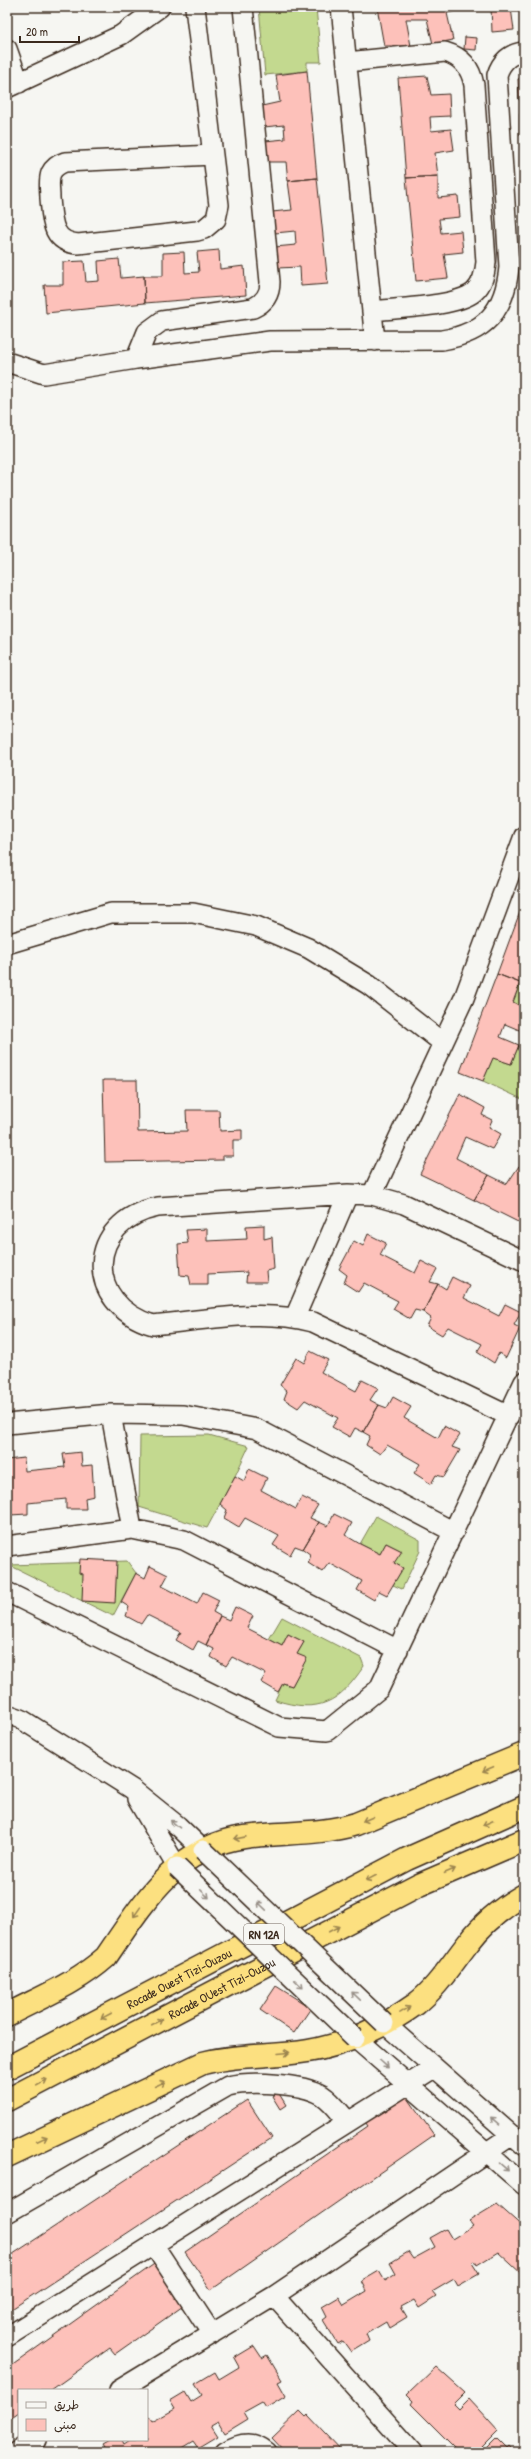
<svg xmlns="http://www.w3.org/2000/svg" width="531" height="2459" font-family="'Patrick Hand','Playpen Sans Arabic',sans-serif">
	<style>
		.garden { fill: #c3d98f; stroke: #7f8256 }
		.building { fill: #fdc1ba; stroke: #3b2a1e }
		.lines { fill: none; stroke-linecap: round; stroke-linejoin: round }
		.street-casing { stroke: #3b2a1e; stroke-width: 22 }
		.highway-casing { stroke: #3b2a1e; stroke-width: 25 }
		.street { stroke: #f6f6f2; stroke-width: 19 }
		.highway { stroke: #fce080; stroke-width: 22 }
		.street-bridge-casing { stroke: #3b2a1e; stroke-width: 22; stroke-linecap: butt }
		.street-bridge { stroke: #f6f6f2; stroke-width: 19 }
		.oneway { stroke: #9c854f }
		.oneway2 { stroke: #989088 }
		.labels { text-anchor: middle; dominant-baseline: central; stroke-width: 3.5; stroke-linejoin: round; paint-order: stroke }
		.shield { fill: #f6f6f2; stroke: #73675e; stroke-width: 1 }
		.shield-label { font-size: 12px; font-weight: bold; fill: #3b2a1e }
		.street-label { font-size: 13px; fill: #3b2a1e; stroke: #f6f6f2 }
	</style>
	<rect width="100%" height="100%" fill="#f6f6f2"/>
	<filter id="ink" filterUnits="userSpaceOnUse"><feTurbulence type="fractalNoise" baseFrequency=".025" numOctaves="2"/><feDisplacementMap in="SourceGraphic" scale="8" xChannelSelector="R" yChannelSelector="G"/><feConvolveMatrix kernelMatrix="1 2 1 2 8 2 1 2 1" color-interpolation-filters="sRGB"/></filter>
	<g filter="url(#ink)">
		<!-- garden -->
		<path class="garden" d="M259 7H316L321 62H307V71L265 75Z
			M524 976V1008L513 1002Z
			M519 1045 524 1048V1100L483 1081 493 1058 511 1064Z
			M209 1435 249 1446 235 1476 207 1528 139 1507 140 1436Z
			M376 1516 420 1540V1551L402 1589 393 1585 403 1568 394 1563 400 1550 386 1543 380 1554 360 1544Z
			M127 1561 136 1573 113 1616 9 1565Z
			M282 1617 361 1658 364 1666C339 1703 319 1714 275 1700L283 1683 292 1686 306 1659 297 1654 304 1642 288 1634 282 1646 269 1639Z"/>
		<!-- building -->
		<path class="building" d="M377 7H475L447 13 453 40 433 44 427 19H406L411 46H384Z
			M491 7H524V8H511L514 30 492 32Z
			M465 37 477 38 476 50 464 49Z
			M307 71 317 178 288 181 286 162H266L265 141 285 139 284 125 264 127 262 106 280 102 276 75Z
			M427 76 431 95 449 94 450 116 430 117 431 131 451 129 454 150 435 153 438 176 406 178 398 78Z
			M524 78V100H519L518 79Z
			M520 114H524V135H520Z
			M438 176V198L458 196 460 217 439 219 441 233 461 231 463 252 444 254 448 278 416 281 406 178Z
			M317 178 328 284 301 286 300 267 277 268 275 247 296 245 295 231 275 233 272 212 292 210 288 181Z
			M219 250 220 269 244 266 246 295 145 303 144 276H163V253L184 252 185 273 199 272 197 252Z
			M119 259 121 278 144 276 145 303 46 313 44 285H63V262L84 261 86 282 99 281 98 261Z
			M524 901V974L520 983 497 974Z
			M497 974 520 983 513 1002 524 1008V1032L505 1024 500 1037 519 1045 511 1064 493 1058 483 1081 460 1072Z
			M103 1080H137L138 1132 187 1131 186 1110H219L220 1131 242 1130V1140H233V1156H223V1160L105 1162Z
			M460 1094 485 1108 482 1115 492 1120 489 1127 501 1134 492 1149 465 1137 456 1158 489 1175 474 1200 420 1174Z
			M519 1166 524 1169V1225L474 1200 489 1175 507 1184Z
			M264 1225V1239L272 1237 274 1269 266 1271 267 1282H246L247 1272 208 1274V1285H191L189 1276 180 1275 178 1244 188 1243 186 1230 207 1229V1241L247 1239 246 1226Z
			M368 1234 386 1243 380 1255 415 1273 421 1261 437 1269 430 1282 438 1284 423 1312 415 1310 410 1319 393 1309 398 1301 364 1283 358 1292 344 1283 347 1275 339 1269 354 1241 363 1246Z
			M452 1277 470 1286 464 1298 499 1316 505 1304 521 1312 514 1325 520 1328 506 1358 499 1353 494 1363 477 1352 482 1344 448 1327 442 1335 427 1326 431 1318 423 1312 438 1284 446 1289Z
			M310 1351 328 1360 321 1372 356 1391 362 1380 378 1388 370 1400 379 1405 363 1432 355 1428 350 1437 332 1427 338 1418 305 1400 298 1408 284 1399 287 1391 280 1385 296 1358 304 1363Z
			M393 1397 411 1407 404 1418 438 1438 444 1426 460 1435 452 1447 460 1450 444 1477 436 1475 431 1484 414 1473 420 1464 387 1445 380 1454 366 1445 370 1436 363 1432 379 1405 387 1408Z
			M81 1452 82 1466 92 1465 94 1496 85 1498 86 1509H66V1499L28 1503V1514L10 1515 7 1506V1460L24 1458 25 1471 65 1467 63 1454Z
			M249 1469 267 1478 261 1490 296 1509 302 1497 318 1505 310 1518 319 1522 303 1549 295 1546 290 1555 273 1545 279 1536 245 1518 239 1527 224 1518 227 1510 220 1504 235 1476 244 1481Z
			M334 1514 352 1523 345 1535 360 1544 380 1554 386 1543 402 1551 394 1563 403 1568 387 1595 379 1591 374 1600 357 1590 362 1581 329 1563 322 1572 308 1563 311 1555 303 1549 319 1522 328 1526Z
			M80 1559 117 1561 115 1603 82 1601 83 1574 79 1573Z
			M150 1566 168 1575 162 1586 197 1604 203 1592 219 1600 213 1612 220 1616 206 1645 198 1641 193 1650 176 1640 181 1632 147 1615 141 1624 126 1616 129 1607 121 1602 136 1573 145 1578Z
			M235 1607 253 1616 247 1628 282 1646 288 1634 304 1642 297 1654 307 1658 292 1686 283 1683 278 1692 261 1682 266 1674 232 1657 226 1666 211 1657 214 1649 206 1645 220 1616 229 1620Z
			M276 1986 311 2008 294 2033 260 2010Z
			M403 2091 434 2135 211 2290 185 2252 368 2126 363 2119Z
			M278 2092 286 2105 280 2109 272 2096Z
			M247 2100 272 2138 7 2312V2258Z
			M497 2204 524 2228V2276L498 2252 477 2265 475 2261 472 2263 479 2274 458 2286 454 2279 432 2292 436 2297 419 2308 414 2300 401 2307 407 2317 389 2328 386 2322 366 2334 369 2341 351 2352 343 2341 338 2344 323 2320 327 2317 322 2307 339 2297 344 2305 367 2291 362 2281 379 2271 385 2281 396 2274 390 2263 408 2252 413 2259 435 2247 430 2238 446 2229 452 2239 473 2226 469 2221Z
			M157 2262 186 2304 115 2354 110 2348 51 2390H19V2413L7 2421V2369Z
			M254 2346 262 2358 267 2355 282 2380 278 2382 286 2396 266 2408 262 2402 244 2412 248 2419 225 2433 218 2421 211 2425 218 2436 198 2448 193 2441 175 2452H107L102 2444 109 2440H122L124 2444 130 2440H147V2415L152 2422 175 2409 170 2401 185 2392 191 2402 202 2395 195 2384 215 2372 219 2379 239 2367 234 2358Z
			M436 2367 465 2393 454 2404 459 2409 469 2399 498 2431 477 2452H459L411 2404 413 2401 407 2395Z
			M300 2411 306 2417 308 2415 343 2452H285L272 2438Z
			M496 2438 506 2448 508 2446 514 2452H482Z"/>
		<g class="lines">
			<defs>
				<path id="street" d="M195 7 219 205 216 219 204 229 197 231 78 244C51 242 52 219 50 198 50 190 48 180 51 173 54 167 59 164 65 162L213 155
					M341 7 375 341
					M7 49 19 83
					M347 62 445 52C462 57 471 68 474 85L486 262C485 273 483 284 474 292 456 307 397 308 372 311
					M7 88 121 35 160 7
					M136 359 147 332 162 321 253 308C264 303 270 295 270 282L243 7
					M7 362 44 374 136 359 270 341 442 340C485 333 505 311 509 267L497 75C501 62 510 53 524 52
					M7 944 111 913H193L256 926 308 948 369 985 443 1043
					M372 1195 464 998 524 836
					M295 1317 348 1194
					M509 1416 313 1322C262 1308 206 1320 153 1325 83 1304 86 1221 158 1207L348 1194 372 1195 404 1204 524 1261
					M7 1424 111 1414 183 1415 257 1429 454 1532
					M132 1529 184 1540 398 1650
					M7 1546 132 1529 111 1414
					M7 1592 279 1727 327 1731 379 1689 524 1382
					M7 1714 21 1719 132 1789 178 1826 203 1850
					M137 1799 177 1867
					M384 2023 524 2146
					M355 2038 524 2185
					M7 2213 228 2086C251 2081 301 2083 322 2095 333 2102 340 2113 348 2122
					M153 2244 212 2334
					M274 2296 413 2452
					M7 2337 434 2068
					M119 2390 274 2296 512 2135
					M16 2452 36 2440
					M225 2452C239 2443 253 2440 267 2452"/>
				<g id="highway">
					<path d="M7 2015C41 1997 77 1983 106 1957 141 1906 176 1846 244 1837 281 1832 320 1835 356 1824L524 1754"/>
					<path id="s1" d="M7 2068 407 1859 524 1807"/>
					<path id="s2" d="M7 2100 419 1885 524 1840"/>
					<path d="M7 2156 203 2063C237 2054 273 2057 308 2051 346 2045 385 2026 416 2004 438 1987 452 1963 469 1942 484 1922 503 1907 524 1895"/>
				</g>
			</defs>
			<!-- street casing -->
			<use href="#street" class="street-casing"/>
			<!-- highway casing -->
			<use href="#highway" class="highway-casing"/>
			<!-- street -->
			<use href="#street" class="street"/>
			<!-- highway -->
			<use href="#highway" class="highway"/>
			<defs>
				<path id="street-bridge" d="M203 1850 384 2023
					M177 1867 355 2038"/>
			</defs>
			<!-- street-bridge casing -->
			<use href="#street-bridge" class="street-bridge-casing"/>
			<!-- street-bridge -->
			<use href="#street-bridge" class="street-bridge"/>
		</g>
		<!-- one-way arrows -->
		<defs><path id="oneway-shaft" d="M-6 0H5M1.5-3L5.5 0L1.5 3" fill="none" stroke-width="1.6" stroke-linecap="round" stroke-linejoin="round"/></defs>
		<g class="oneway">
			<use href="#oneway-shaft" transform="translate(488 1769) rotate(157)"/>
			<use href="#oneway-shaft" transform="translate(368 1819) rotate(157)"/>
			<use href="#oneway-shaft" transform="translate(488 1823) rotate(156)"/>
			<use href="#oneway-shaft" transform="translate(240 1838) rotate(169)"/>
			<use href="#oneway-shaft" transform="translate(450 1871) rotate(-23)"/>
			<use href="#oneway-shaft" transform="translate(371 1878) rotate(152)"/>
			<use href="#oneway-shaft" transform="translate(137 1912) rotate(125)"/>
			<use href="#oneway-shaft" transform="translate(334 1929) rotate(-28)"/>
			<use href="#oneway-shaft" transform="translate(405 2010) rotate(-31)"/>
			<use href="#oneway-shaft" transform="translate(106 2016) rotate(152)"/>
			<use href="#oneway-shaft" transform="translate(157 2022) rotate(-28)"/>
			<use href="#oneway-shaft" transform="translate(284 2053) rotate(-5)"/>
			<use href="#oneway-shaft" transform="translate(42 2082) rotate(-28)"/>
			<use href="#oneway-shaft" transform="translate(160 2084) rotate(-25)"/>
			<use href="#oneway-shaft" transform="translate(42 2139) rotate(-25)"/>
		</g>
		<g class="oneway2">
			<use href="#oneway-shaft" transform="translate(175 1824) rotate(-140)"/>
			<use href="#oneway-shaft" transform="translate(205 1894) rotate(44)"/>
			<use href="#oneway-shaft" transform="translate(262 1906) rotate(-136)"/>
			<use href="#oneway-shaft" transform="translate(299 1984) rotate(44)"/>
			<use href="#oneway-shaft" transform="translate(356 1996) rotate(-136)"/>
			<use href="#oneway-shaft" transform="translate(384 2064) rotate(42)"/>
			<use href="#oneway-shaft" transform="translate(495 2121) rotate(-139)"/>
			<use href="#oneway-shaft" transform="translate(504 2167) rotate(41)"/>
		</g>
	</g>
	<g class="labels">
		<!-- shield labels -->
		<rect class="shield" x="244" y="1924" width="40" height="20" rx="3"/>
		<g class="shield-label">
			<text x="264" y="1934">RN 12A</text>
		</g>
		<!-- street labels -->
		<g class="street-label">
			<text stroke="none"><textPath href="#s1" startOffset="194">Rocade Ouest Tizi-Ouzou</textPath></text>
			<text stroke="none"><textPath href="#s2" startOffset="242">Rocade OUest Tizi-Ouzou</textPath></text>
		</g>
	</g>
	<!-- margin -->
	<rect width="531" height="2459" fill="none" stroke="#f6f6f2" stroke-width="24"/>
	<rect x="12" y="12" width="507" height="2435" fill="none" stroke="#3b2a1e" stroke-width="1.5" filter="url(#ink)"/>
	<!-- legend -->
	<rect x="18" y="2389" width="130" height="52" fill="#f6f6f2" stroke="#aba49d"/>
	<rect x="26" y="2402" width="20" height="6" fill="#f6f6f2" stroke="#aba49d"/>
	<text x="54" y="2409" font-size="12" fill="#3b2a1e">طريق</text>
	<rect x="26" y="2419" width="20" height="12" fill="#fdc1ba" stroke="#aba49d"/>
	<text x="54" y="2429" font-size="12" fill="#3b2a1e">مبنى</text>
	<!-- scale -->
	<path d="M20 36v6h59v-6" fill="none" stroke="#3b2a1e" stroke-width="2"/>
	<text x="26" y="36" font-size="12" fill="#3b2a1e" stroke="#f6f6f2" stroke-width="3" paint-order="stroke">20 m</text>
</svg>
